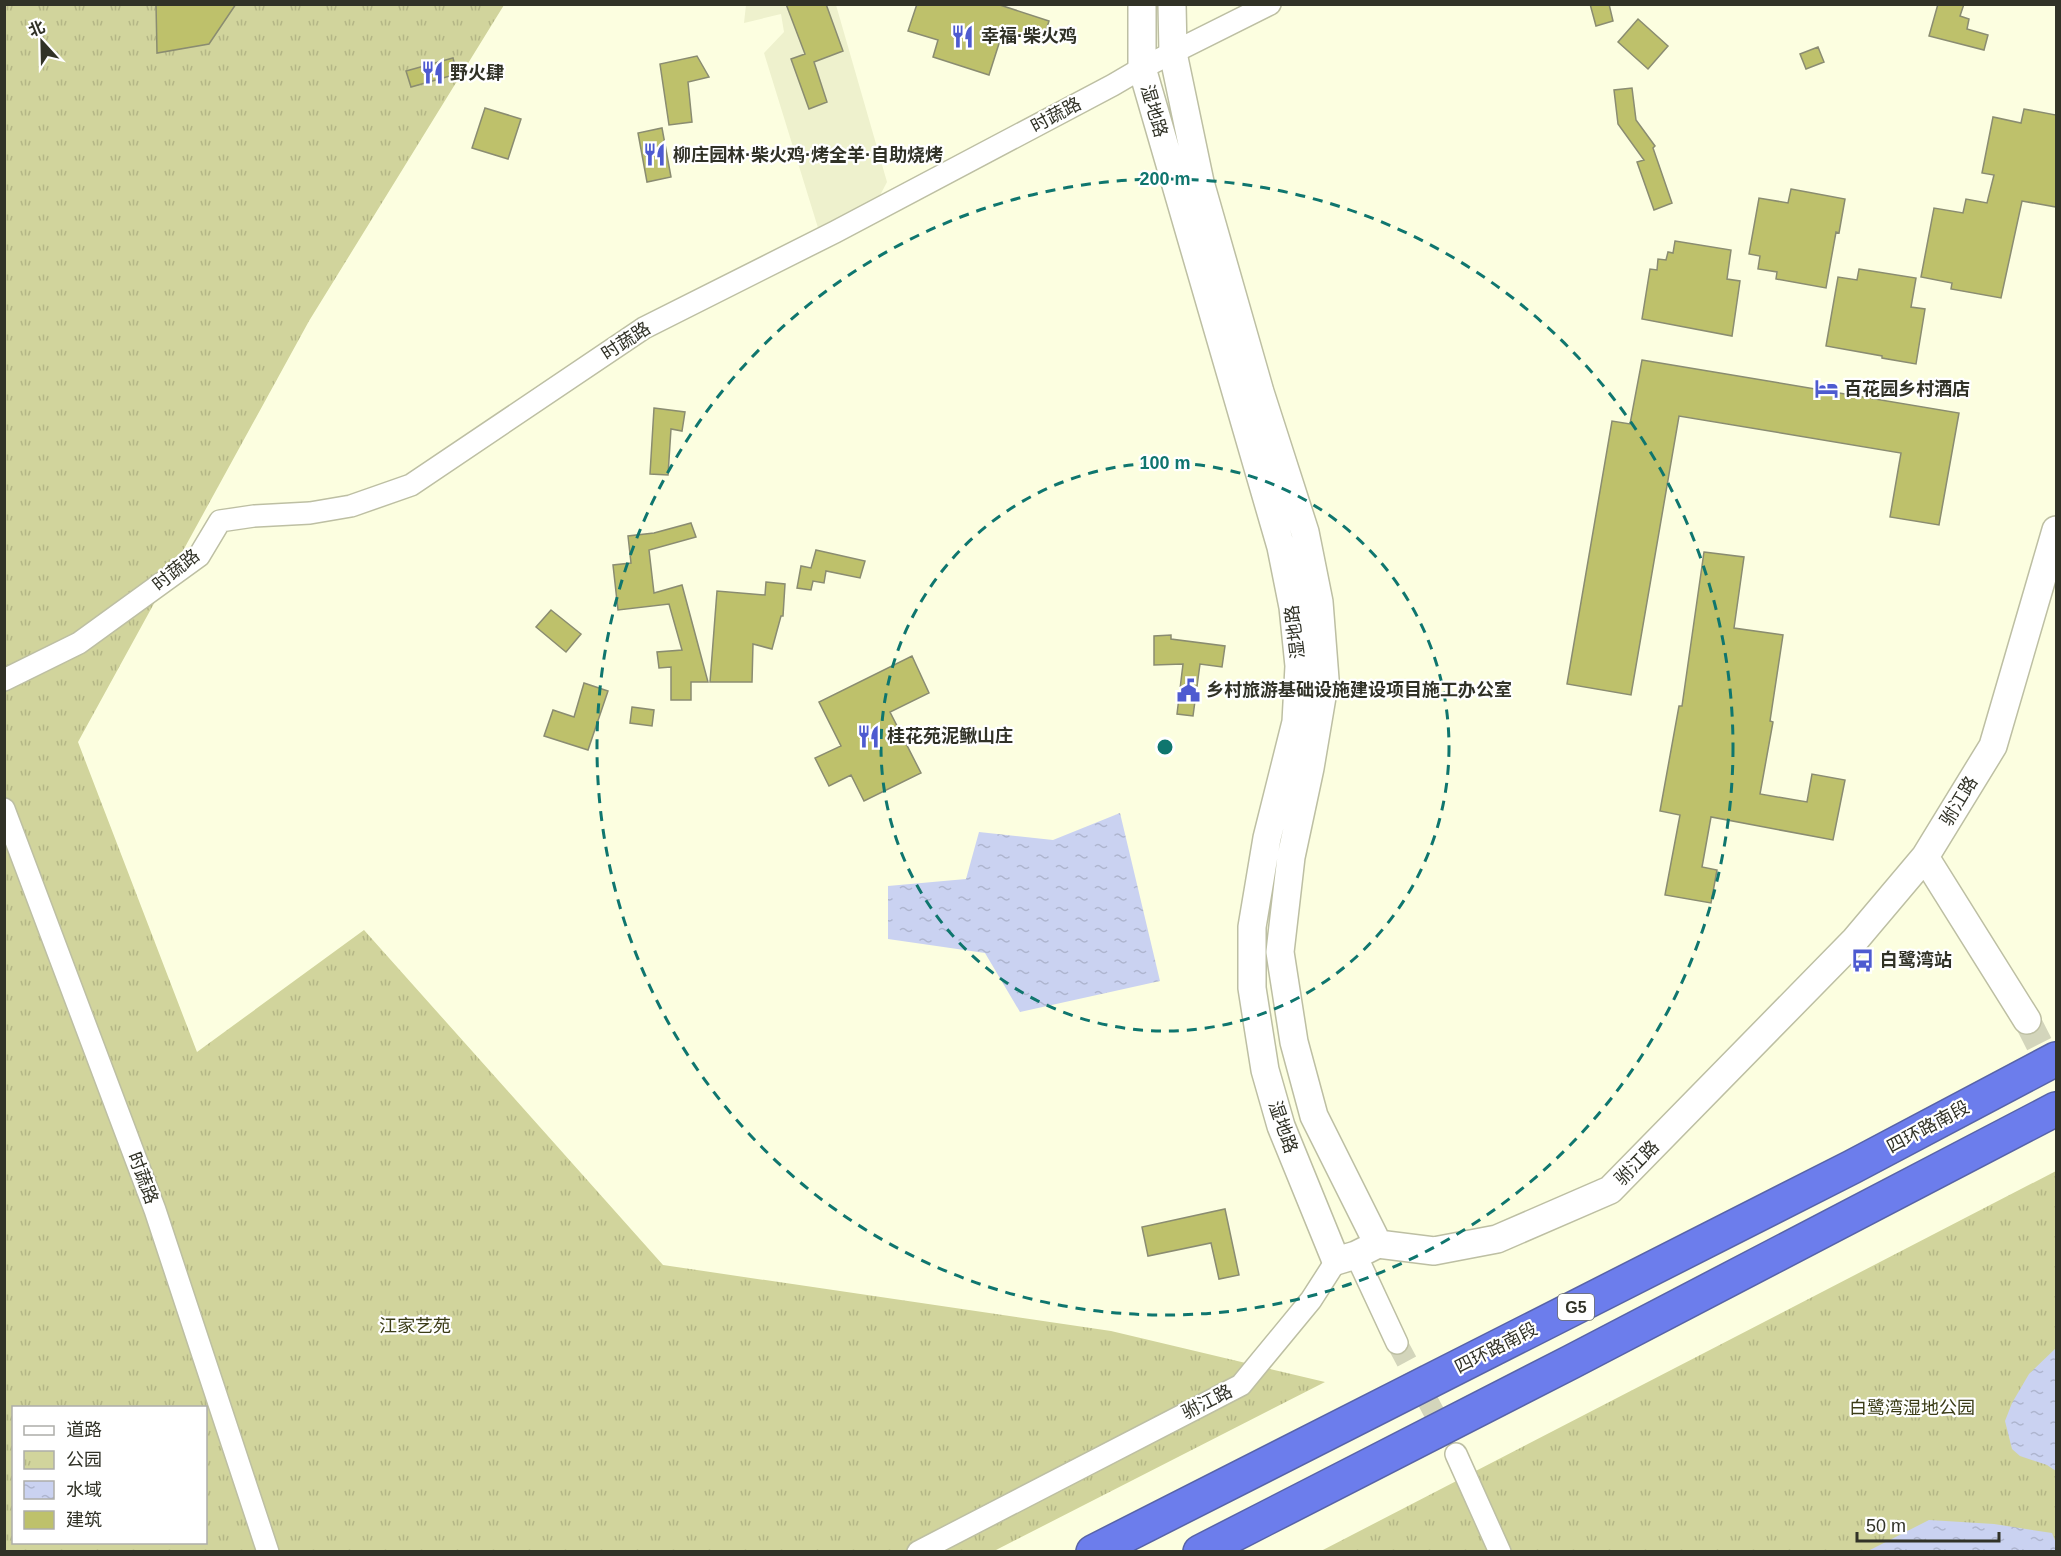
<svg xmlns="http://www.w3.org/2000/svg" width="2061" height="1556" font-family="Arial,'Noto Sans SC',sans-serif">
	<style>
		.built { fill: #eef1cd }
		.park { fill: url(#park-tufts); fill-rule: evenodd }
		.water { fill: url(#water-ripples) }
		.building { fill: #bec16b; stroke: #8a8c71; stroke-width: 1.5 }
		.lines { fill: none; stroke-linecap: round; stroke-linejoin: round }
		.minor-tunnel { stroke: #d3d5bb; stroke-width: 21; stroke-dasharray: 21 10; stroke-linecap: butt }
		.tertiary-tunnel { stroke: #d3d5bb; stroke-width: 27; stroke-dasharray: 27 14; stroke-linecap: butt }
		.minor-casing { stroke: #bdbfa3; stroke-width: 24 }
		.tertiary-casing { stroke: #bdbfa3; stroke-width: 30 }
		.motorway-casing { stroke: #5763a7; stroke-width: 36 }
		.minor { stroke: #fff; stroke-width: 21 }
		.tertiary { stroke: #fff; stroke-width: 27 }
		.motorway { stroke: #6c7dec; stroke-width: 33 }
		.ring { fill: none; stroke: #0f766e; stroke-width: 3; stroke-dasharray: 10 8 }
		.labels { text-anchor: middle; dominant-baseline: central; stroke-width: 4.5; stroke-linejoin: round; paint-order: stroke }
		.shield { fill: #fff; stroke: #6f7068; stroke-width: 1.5 }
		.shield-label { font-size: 16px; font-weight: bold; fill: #313227 }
		.poi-label { font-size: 18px; font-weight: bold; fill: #313227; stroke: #fff; text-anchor: start }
		.street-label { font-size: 18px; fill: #313227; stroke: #fff }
		.park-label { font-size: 18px; fill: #3b3c17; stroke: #fff }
		.centre { fill: #0f766e; stroke: #fff; stroke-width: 3 }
		.ring-label { font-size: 18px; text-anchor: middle; font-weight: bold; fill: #0f766e; stroke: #fff; stroke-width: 4.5; stroke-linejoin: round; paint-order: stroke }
	</style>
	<defs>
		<pattern id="park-tufts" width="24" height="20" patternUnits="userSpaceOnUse" patternTransform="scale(1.5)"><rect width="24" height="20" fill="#d1d49c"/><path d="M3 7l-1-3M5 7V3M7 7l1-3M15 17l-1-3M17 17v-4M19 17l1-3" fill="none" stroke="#b4b686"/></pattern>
		<pattern id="water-ripples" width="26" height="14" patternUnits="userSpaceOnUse" patternTransform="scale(1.5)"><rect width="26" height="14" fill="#cad2f1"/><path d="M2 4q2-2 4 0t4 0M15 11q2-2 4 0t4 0" fill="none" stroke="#aeb5cf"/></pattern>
	</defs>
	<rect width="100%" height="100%" fill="#fcfee0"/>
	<!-- built -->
	<path class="built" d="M746 5H836L887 182 874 207 819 231 764 53 784 32 781 14 744 23Z"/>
	<!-- park -->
	<path class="park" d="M5 5H504L309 321 78 742 197 1052 364 930 663 1265 1111 1331 1325 1382 994 1551 5 1552ZM14 1408H206V1542H14Z
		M2056 1171V1551H1321Z"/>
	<!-- water -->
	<path class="water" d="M1120 813 1160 981 1020 1012 985 953 888 939V886L966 879 979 832 1053 840Z
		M2056 1348V1471L2047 1465 2020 1456 2012 1449 2005 1421 2012 1403 2029 1374Z
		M1929 1520 1994 1524 2052 1533 2056 1543V1551H1868Z"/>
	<!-- building -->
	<path class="building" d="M156 4H236L209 44 157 53Z
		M786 4H826L843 51 814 62 827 102 809 109 791 59 805 54Z
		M917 4H997L1049 21 1042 43 1003 31 989 75 933 57 938 40 908 31Z
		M1590 4H1609L1613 21 1596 26Z
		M1938 4H1964L1960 16 1969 19 1967 29 1988 35 1984 50 1929 36Z
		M1638 19 1668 46 1648 69 1618 42Z
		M1818 47 1824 62 1806 69 1800 54Z
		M697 56 709 77 688 82 692 122 669 125 660 64Z
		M453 58 457 74 411 87 406 71Z
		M1632 88 1636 120 1655 146 1653 148 1672 203 1654 210 1637 162 1644 160 1618 124 1614 90Z
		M485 108 521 119 508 159 472 148Z
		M2024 109 2056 115V207L2022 201 2001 298 1951 289 1952 283 1921 277 1934 208 1963 213 1966 199 1987 203 1994 175 1982 173 1993 117 2021 123Z
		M662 128 671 177 647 182 638 133Z
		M1791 189 1845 199 1839 233 1836 232 1826 288 1776 279 1777 272 1758 269 1760 256 1749 254 1759 198 1788 203Z
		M1675 241 1731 250 1727 279 1740 281 1732 336 1642 319 1650 269 1657 270 1658 259 1666 260 1668 252 1673 253Z
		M1859 269 1916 278 1911 307 1925 309 1916 364 1882 358V356L1826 346 1838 277 1857 280Z
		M1642 360 1959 413 1939 525 1890 517 1901 453 1679 416 1631 695 1567 684 1612 421 1630 424Z
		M654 408 685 412 682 431 671 429 668 475 650 474Z
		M691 523 696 537 649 550 654 593 682 585 708 682H691V700H671V667L659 668 657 652 682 650 669 604 618 610 613 565 631 563 628 536 654 533Z
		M816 550 865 561 860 578 826 571 824 583 813 581 811 590 797 588 801 566 811 568Z
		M1704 552 1744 557 1734 628 1783 635 1770 721 1773 722 1760 794 1807 802 1812 774 1845 780 1833 840 1711 817 1702 867 1717 870 1711 903 1665 895 1680 815 1660 811 1679 706H1682Z
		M766 582 785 584 783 616H781L772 649 753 644 752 682H710L717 591 765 595Z
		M551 610 581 634 566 652 536 627Z
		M1171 635V639L1225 646 1222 667 1200 664 1193 716 1177 714 1183 664 1154 665V636Z
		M912 656 929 693 890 712 921 773 864 801 851 775 829 786 815 758 841 746 819 702Z
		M584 683 608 691 588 750 544 736 553 710 574 717Z
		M632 707 654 710 652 726 630 723Z
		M1225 1209 1239 1275 1219 1279 1211 1243 1148 1256 1142 1227Z"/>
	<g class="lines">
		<!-- minor-tunnel -->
		<path class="minor-tunnel" d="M1397 1343 1456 1454"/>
		<!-- tertiary-tunnel -->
		<path class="tertiary-tunnel" d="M2027 1020 2056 1077"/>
		<defs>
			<path id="minor" d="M4 680 79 643 199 556 220 521 254 516 310 513 351 506 411 485 644 328 835 232 1113 85 1142 68 1270 4
				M4 809 155 1210 268 1552
				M1356 1255 1397 1343
				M1456 1454 1500 1552
				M918 1552 1241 1385 1311 1300 1336 1261"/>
			<path id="tertiary" d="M1142 4V68L1281 547 1293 607 1299 666 1296 722 1267 838 1252 927V988L1265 1070 1281 1126 1336 1261 1356 1255 1378 1244 1434 1251 1497 1239 1610 1190 1855 940 1925 857 1993 746 2056 530
				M1172 4 1173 53 1200 182 1260 392 1305 532 1319 602 1325 679 1310 768 1291 857 1280 952 1294 1042 1314 1116 1378 1244
				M1925 857 2027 1020"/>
			<path id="motorway" d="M1093 1552 1852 1167 2056 1059
				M1200 1552 1571 1362 2056 1109"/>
		</defs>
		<!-- minor casing -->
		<use href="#minor" class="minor-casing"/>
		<!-- tertiary casing -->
		<use href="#tertiary" class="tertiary-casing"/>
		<!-- motorway casing -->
		<use href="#motorway" class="motorway-casing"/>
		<!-- minor -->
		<use href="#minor" class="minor"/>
		<!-- tertiary -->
		<use href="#tertiary" class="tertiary"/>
		<!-- motorway -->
		<use href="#motorway" class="motorway"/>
	</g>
	<!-- distance rings -->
	<g class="ring">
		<circle cx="1165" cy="747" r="284"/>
		<circle cx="1165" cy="747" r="568"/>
	</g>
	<!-- icons -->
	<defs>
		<symbol id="restaurant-bare" viewBox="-9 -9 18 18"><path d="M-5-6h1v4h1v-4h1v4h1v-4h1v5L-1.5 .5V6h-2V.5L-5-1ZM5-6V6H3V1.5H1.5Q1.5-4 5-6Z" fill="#4e5bd0" stroke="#fff" stroke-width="2.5" paint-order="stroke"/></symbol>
		<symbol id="hotel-bare" viewBox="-9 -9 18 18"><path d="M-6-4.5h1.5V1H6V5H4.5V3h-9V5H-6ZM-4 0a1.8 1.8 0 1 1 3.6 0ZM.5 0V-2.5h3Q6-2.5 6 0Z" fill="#4e5bd0" stroke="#fff" stroke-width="2.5" paint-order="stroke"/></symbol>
		<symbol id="civic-bare" viewBox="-9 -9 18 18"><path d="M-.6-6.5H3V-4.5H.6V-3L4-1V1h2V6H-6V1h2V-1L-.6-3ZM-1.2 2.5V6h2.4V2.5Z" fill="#4e5bd0" stroke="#fff" stroke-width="2.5" paint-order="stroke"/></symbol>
		<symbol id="bus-bare" viewBox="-9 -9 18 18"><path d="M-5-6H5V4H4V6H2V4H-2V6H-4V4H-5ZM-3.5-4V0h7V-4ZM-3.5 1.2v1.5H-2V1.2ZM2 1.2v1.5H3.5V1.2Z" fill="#4e5bd0" stroke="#fff" stroke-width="2.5" paint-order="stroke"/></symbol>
	</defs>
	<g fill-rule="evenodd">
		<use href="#restaurant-bare" x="946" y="20" width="33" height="33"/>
		<use href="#restaurant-bare" x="416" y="56" width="33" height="33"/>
		<use href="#restaurant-bare" x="638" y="138" width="33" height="33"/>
		<use href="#hotel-bare" x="1810" y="372" width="33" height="33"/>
		<use href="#civic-bare" x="1172" y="674" width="33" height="33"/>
		<use href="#restaurant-bare" x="852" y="720" width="33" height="33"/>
		<use href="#bus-bare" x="1846" y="944" width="33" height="33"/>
	</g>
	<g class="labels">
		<!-- shield labels -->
		<rect class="shield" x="1558" y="1294" width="36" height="26" rx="4.5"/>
		<g class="shield-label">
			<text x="1576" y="1307">G5</text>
		</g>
		<!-- poi labels -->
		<g class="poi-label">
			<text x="981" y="36">幸福·柴火鸡</text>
			<text x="450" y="73">野火肆</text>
			<text x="673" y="155">柳庄园林·柴火鸡·烤全羊·自助烧烤</text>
			<text x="1844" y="389">百花园乡村酒店</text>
			<text x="1206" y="690">乡村旅游基础设施建设项目施工办公室</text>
			<text x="887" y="736">桂花苑泥鳅山庄</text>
			<text x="1880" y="960">白鹭湾站</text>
		</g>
		<!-- street labels -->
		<g class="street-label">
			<text transform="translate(1154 111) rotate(74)">湿地路</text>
			<text transform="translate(1056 115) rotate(-28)">时蔬路</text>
			<text transform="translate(626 341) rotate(-33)">时蔬路</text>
			<text transform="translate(176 570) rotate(-39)">时蔬路</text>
			<text transform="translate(1295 632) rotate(-97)">湿地路</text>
			<text transform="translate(1959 801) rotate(-59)">驸江路</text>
			<text transform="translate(1283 1127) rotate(71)">湿地路</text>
			<text transform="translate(1928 1127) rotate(-28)">四环路南段</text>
			<text transform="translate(1637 1163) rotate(-46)">驸江路</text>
			<text transform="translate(143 1178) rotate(69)">时蔬路</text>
			<text transform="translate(1496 1348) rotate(-27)">四环路南段</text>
			<text transform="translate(1207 1402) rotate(-27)">驸江路</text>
		</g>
		<!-- park labels -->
		<g class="park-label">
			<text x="415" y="1326">江家艺苑</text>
			<text x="1912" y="1408">白鹭湾湿地公园</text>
		</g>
	</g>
	<circle cx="1165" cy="747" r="9" class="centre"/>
	<g class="ring-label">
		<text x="1165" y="185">200 m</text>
		<text x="1165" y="469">100 m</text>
	</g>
	<!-- border -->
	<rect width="2061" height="1556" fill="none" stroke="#313227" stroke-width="12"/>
	<!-- legend -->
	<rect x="12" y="1406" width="195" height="138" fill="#ffffff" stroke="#adada9" stroke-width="1.5"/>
	<rect x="24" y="1426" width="30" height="9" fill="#ffffff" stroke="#adada9" stroke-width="1.5"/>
	<text x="66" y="1436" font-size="18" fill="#313227">道路</text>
	<rect x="24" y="1451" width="30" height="18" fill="url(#park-tufts)" stroke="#adada9" stroke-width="1.5"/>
	<text x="66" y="1466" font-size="18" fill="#313227">公园</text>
	<rect x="24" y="1481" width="30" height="18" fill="url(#water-ripples)" stroke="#adada9" stroke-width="1.5"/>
	<text x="66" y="1496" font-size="18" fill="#313227">水域</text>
	<rect x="24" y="1511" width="30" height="18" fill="#bec16b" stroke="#adada9" stroke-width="1.5"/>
	<text x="66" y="1526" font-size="18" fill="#313227">建筑</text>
	<!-- north arrow -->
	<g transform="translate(42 42) rotate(338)" stroke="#ffffff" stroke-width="4.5" paint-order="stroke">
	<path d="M0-4.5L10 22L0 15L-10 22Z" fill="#313227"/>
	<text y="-9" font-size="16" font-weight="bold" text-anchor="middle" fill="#313227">北</text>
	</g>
	<!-- scale -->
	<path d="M1857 1532v9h142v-9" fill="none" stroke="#313227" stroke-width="3"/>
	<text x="1866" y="1532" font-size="18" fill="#313227" stroke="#ffffff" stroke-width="4.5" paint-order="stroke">50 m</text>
</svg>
